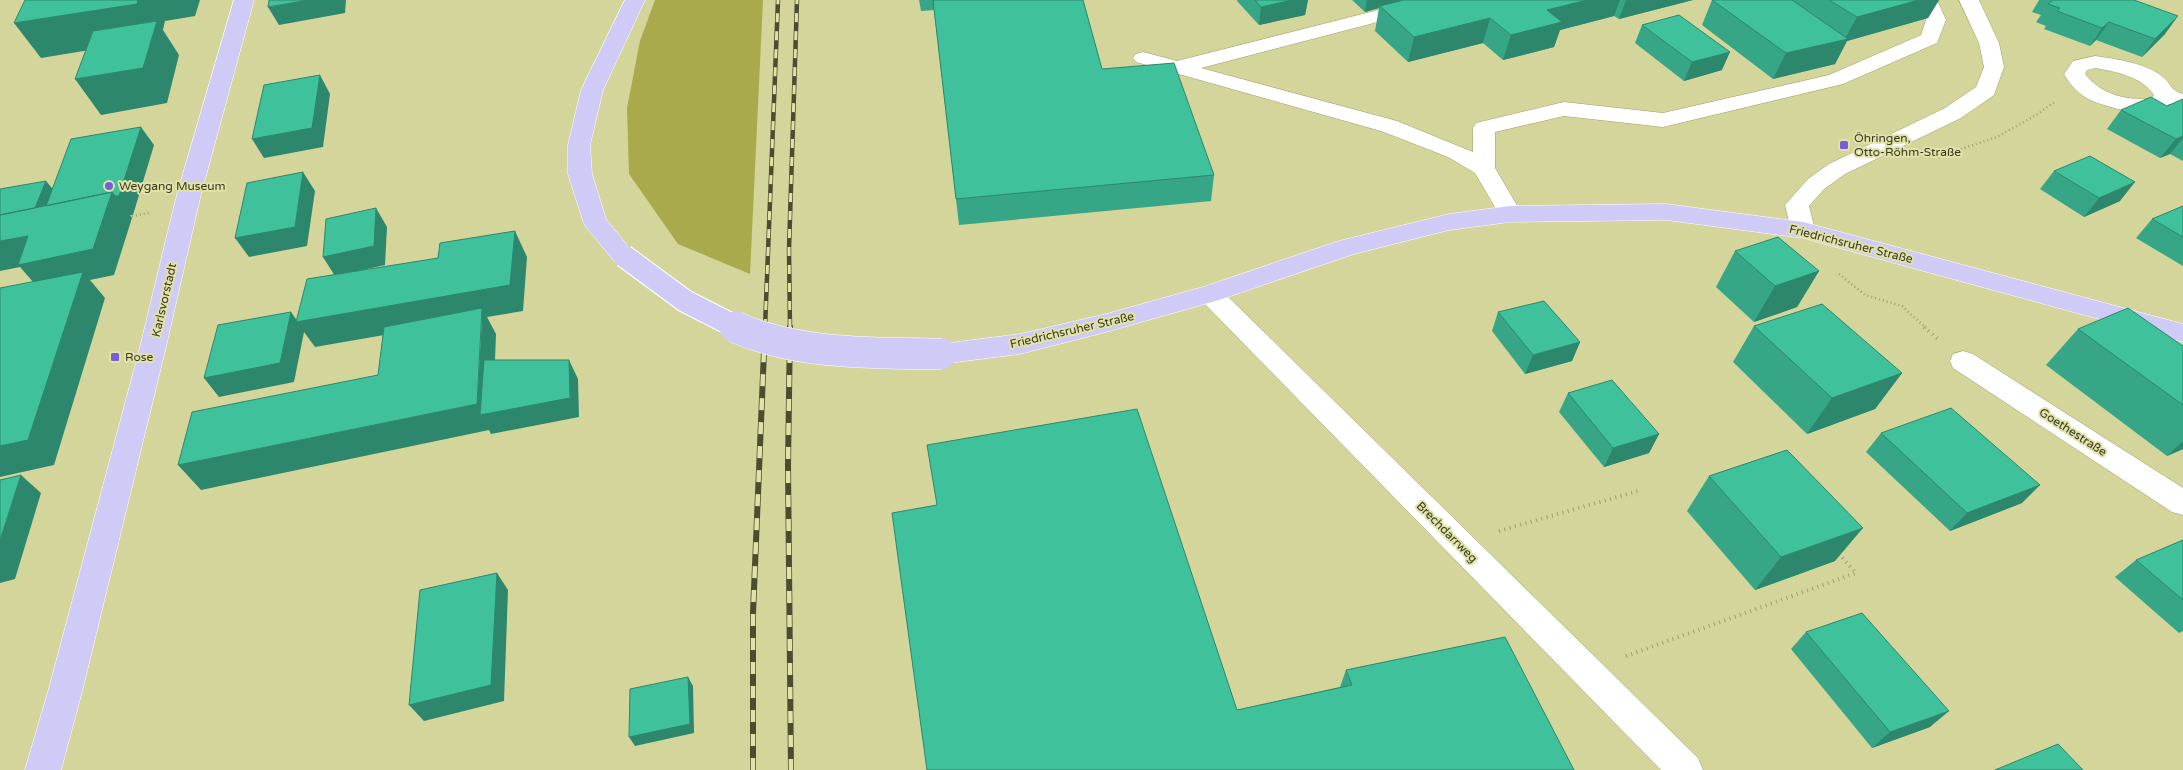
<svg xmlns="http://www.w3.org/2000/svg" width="2183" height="770" font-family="'Varela Round',sans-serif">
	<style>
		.green { fill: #a8aa4c }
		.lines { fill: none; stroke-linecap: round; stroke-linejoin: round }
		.minor-casing { stroke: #9fa168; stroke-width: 1 }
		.major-casing { stroke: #fff; stroke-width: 1 }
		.path-far1 { stroke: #9fa071; stroke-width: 2.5; stroke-dasharray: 1 3; stroke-linecap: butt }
		.path { stroke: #9fa071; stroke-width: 4; stroke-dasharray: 1 4.5; stroke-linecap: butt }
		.minor { fill: #fff; fill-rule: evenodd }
		.major { fill: #d0caf7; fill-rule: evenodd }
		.rail-far1-casing { stroke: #4c4c31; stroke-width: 4.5 }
		.rail-casing { stroke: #4c4c31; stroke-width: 6 }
		.rail-far1 { stroke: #e0e2a7; stroke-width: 3; stroke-dasharray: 9; stroke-linecap: butt }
		.rail { stroke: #e0e2a7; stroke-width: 4.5; stroke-dasharray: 12; stroke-linecap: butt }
		.major-bridge-far1-casing { stroke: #fff; stroke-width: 24; stroke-linecap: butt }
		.major-bridge-casing { stroke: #fff; stroke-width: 32; stroke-linecap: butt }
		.major-bridge-far1 { stroke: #d0caf7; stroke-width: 22 }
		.major-bridge { stroke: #d0caf7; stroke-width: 31 }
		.wall { fill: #36a686 }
		.shaded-wall { fill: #2c876d }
		.building { fill: #3fc19c; stroke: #2c876d }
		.poi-dot { fill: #795ed9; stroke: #e0e2a7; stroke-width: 2 }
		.labels { text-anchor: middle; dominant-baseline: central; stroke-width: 4; stroke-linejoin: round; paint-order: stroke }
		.poi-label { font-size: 12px; fill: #393922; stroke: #e0e2a7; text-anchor: start }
		.street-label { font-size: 12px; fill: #393922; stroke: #e0e2a7 }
	</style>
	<rect width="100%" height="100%" fill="#d3d59a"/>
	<!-- green -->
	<path class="green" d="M655 0H763L750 274 678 244 629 174 627 108 640 41Z"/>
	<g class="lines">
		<defs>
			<path id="minor" d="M1917 0H1937L1946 20 1937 43 1843 84 1663 127 1564 116 1495 132V168L1522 214 1518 219 1510 222 1502 219 1475 173 1448 157 1381 131 1136 62 1133 58 1136 54 1143 52 1177 61 1386 8 1393 10 1396 14 1393 18 1201 68 1397 121 1473 152V128L1476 123 1564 102 1663 113 1829 75 1921 35 1926 20Z
				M1959 0H1979L1999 43 2004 67 1994 95 1961 118 1845 174 1824 189 1809 206 1815 230 1812 236 1803 238 1794 236 1791 230 1785 205 1808 179 1829 164 1945 108 1976 87 1984 67 1979 43Z
				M2095 56C2115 59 2147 63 2163 77 2172 85 2169 89 2183 94V107L2169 104C2169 104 2165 109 2164 110 2149 119 2099 106 2085 97 2076 91 2069 83 2064 74L2073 61ZM2095 68C2117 72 2141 76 2154 95L2151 99C2125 100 2102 95 2085 74L2087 70Z
				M1210 285 1219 288 1698 758 1703 770H1661L1201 300 1197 294 1201 288Z
				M1963 351 1973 354 2183 488V515L2172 512 1953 368 1950 361 1953 354Z"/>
			<path id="major" d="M234 0H254L201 194 165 351 83 688 61 770H25L49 688 139 351 177 194Z
				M625 0H645L603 90 590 145 592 174 606 219 636 256 633 262 624 264 615 262 586 227 583 221 568 174V145L581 90Z
				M1666 204 1803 222 2183 324V342L1803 238 1666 220 1510 222 1449 230 1354 254 1219 300 1106 332 1020 354 941 364 932 361 928 354 932 347 941 344 1020 334 1106 314 1203 287 1339 241 1449 214 1510 206Z"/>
		</defs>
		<!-- minor casing -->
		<use href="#minor" class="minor-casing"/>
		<!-- major casing -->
		<use href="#major" class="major-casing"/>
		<!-- path-far1 -->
		<path class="path-far1" d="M1938 157 1997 137 2038 114 2056 101
			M128 217 149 213
			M1839 274 1865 295 1902 306 1926 328"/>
		<!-- path -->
		<path class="path" d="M1924 327 1938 339
			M1499 531 1638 491
			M1626 656 1856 573 1838 553"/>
		<!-- minor -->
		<use href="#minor" class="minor"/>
		<!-- major -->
		<use href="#major" class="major"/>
		<defs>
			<path id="rail-far1" d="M765 328 778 0
				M790 328 789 249 797 0"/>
			<path id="rail" d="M790 327 788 465 791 770
				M753 770V613L765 327"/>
		</defs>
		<!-- rail-far1 casing -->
		<use href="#rail-far1" class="rail-far1-casing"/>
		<!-- rail casing -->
		<use href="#rail" class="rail-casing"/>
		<!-- rail-far1 -->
		<use href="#rail-far1" class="rail-far1"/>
		<!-- rail -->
		<use href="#rail" class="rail"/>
		<defs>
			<path id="major-bridge-far1" d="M624 256 685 301 738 328"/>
			<path id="major-bridge" d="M735 327C798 355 874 353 941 354"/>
		</defs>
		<!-- major-bridge-far1 casing -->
		<use href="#major-bridge-far1" class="major-bridge-far1-casing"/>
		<!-- major-bridge casing -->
		<use href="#major-bridge" class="major-bridge-casing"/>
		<!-- major-bridge-far1 -->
		<use href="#major-bridge-far1" class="major-bridge-far1"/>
		<!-- major-bridge -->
		<use href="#major-bridge" class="major-bridge"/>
	</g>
	<!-- wall -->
	<path class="wall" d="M919 0H1083L1102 69 1214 175 1211 201 959 225 934 10 921 11Z
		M1237 0H1308L1305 15 1259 25 1237 1Z
		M1352 0H1693L1619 19 1614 16 1560 30 1554 47 1503 60 1483 43 1408 62 1375 31 1379 8 1365 12Z
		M1712 0H1939L1928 18 1847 41 1835 64 1773 79 1702 25Z
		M2039 0H2134L2165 34 2142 57 2096 40 2090 46 2044 29 2046 26 2036 22 2041 15 2032 12Z
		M1642 25 1722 70 1684 81 1635 43Z
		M2183 99V161L2170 154 2160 158 2107 129 2121 110 2167 106Z
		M2054 171 2120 201 2084 217 2040 189Z
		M2183 206V266L2136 238 2152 219Z
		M1735 251 1819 271 1797 307 1754 322 1716 287Z
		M1498 312 1580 342 1572 361 1525 374 1492 331Z
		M1754 326 1902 373 1875 409 1807 434 1733 362Z
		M2078 329 2183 346V449L2167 456 2046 365Z
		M1568 393 1659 434 1649 453 1604 467 1559 412Z
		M1881 433 2022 503 1950 531 1866 452Z
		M1709 476 1835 561 1755 590 1687 511Z
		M2183 540V631L2179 633 2115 577 2136 560Z
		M1806 632 1930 727 1872 748 1791 649Z
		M1346 670 1574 770 1237 710 1340 687Z"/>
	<!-- shaded-wall -->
	<path class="shaded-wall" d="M138 0H200L195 16 165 21 163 30 179 55 167 103 101 115 75 79 151 40 41 58 14 23Z
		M309 0H346L345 13 279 25 268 7Z
		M1292 0H1308L1305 15 1259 25 1261 7Z
		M1367 0H1403L1380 6 1379 8 1365 12Z
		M1587 0H1620L1614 16 1560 30 1554 47 1503 60 1511 35 1547 10Z
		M1626 0H1693L1619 19Z
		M1919 0H1939L1928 18 1847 41 1835 64 1773 79 1786 53 1845 39 1857 17Z
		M2178 16 2165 34 2142 57 2155 39Z
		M1490 18 1483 43 1408 62 1414 37Z
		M2109 22 2096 40 2090 46 2102 28Z
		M1730 52 1722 70 1684 81 1692 62Z
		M320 75 330 94 323 147 264 158 252 139Z
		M141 127 154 145 133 215H130L132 218 114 275 90 280 105 298 54 465 0 477V446L41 291 20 267 0 271V241L103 220 0 239 46 181 62 200Z
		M2183 136V138L2170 154 2160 158 2176 139Z
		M303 172 315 191 307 246 249 257 235 238Z
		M2135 182 2120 201 2084 217 2099 198Z
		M376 208 387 227 385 265 335 276 323 257Z
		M515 231 527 257 523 311 487 317 496 334 493 413 569 360 578 379 579 417 491 434 489 430 201 490 178 465 477 404 482 318 315 347 304 332 294 382 219 397 204 378 291 312 298 322Z
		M1819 271 1797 307 1754 322 1775 286Z
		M1580 342 1572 361 1525 374 1533 355Z
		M1902 373 1875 409 1807 434 1832 398Z
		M1659 434 1649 453 1604 467 1613 448Z
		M2183 441V449L2167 456Z
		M21 475 41 493 15 579 0 583V540Z
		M2040 485 2022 503 1950 531 1967 513Z
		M1863 528 1835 561 1755 590 1781 557Z
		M497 573 508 590 504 701 424 721 409 705Z
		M688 677 693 686 694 733 635 746 629 737Z
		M1949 711 1930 727 1872 748 1890 732Z"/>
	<!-- building -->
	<path class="building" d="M25 0H138L137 4 14 23Z
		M269 0H309L268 7Z
		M933 0H1083L1102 69 1174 63 1214 175 956 199Z
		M1255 0H1292L1261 7Z
		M1404 0H1587L1547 10 1562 22 1511 35 1490 18 1414 37 1380 6Z
		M1712 0H1792L1848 39 1786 53Z
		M1829 0H1919L1857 17Z
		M2053 0H2134L2178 16 2155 39 2109 22 2102 28 2057 11 2060 8 2048 4Z
		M1679 15 1730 52 1692 62 1642 25Z
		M157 21 143 68 75 79 93 31Z
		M320 75 312 128 252 139 264 85Z
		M2151 97 2167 106 2183 99V136L2176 139 2121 110Z
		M141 127 119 196H115L112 192 46 206 71 139Z
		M2090 156 2135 182 2099 198 2054 171Z
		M303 172 295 227 235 238 247 183Z
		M46 181 35 208 0 215V189Z
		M112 192 93 249 18 265 28 236 0 241V215Z
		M2183 206V237L2152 219Z
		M376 208 374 246 323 257 326 219Z
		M515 231 510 285 296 322 307 279 438 258 440 243Z
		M1778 237 1819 271 1775 286 1735 251Z
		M83 272 28 440 0 446V288Z
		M1544 301 1580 342 1533 355 1498 312Z
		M1822 304 1902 373 1832 398 1754 326Z
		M482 308 477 404 178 465 192 412 378 375 384 327Z
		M2128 308 2183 346V405L2078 329Z
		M291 312 280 363 204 378 218 325Z
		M484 360H569L570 398 480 415Z
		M1612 380 1659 434 1613 448 1568 393Z
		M1951 408 2040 485 1967 513 1881 433Z
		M1137 409 1237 710 1352 685 1346 670 1505 637 1574 770H927L892 513 937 505 927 445Z
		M1787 450 1863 528 1781 557 1709 476Z
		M21 475 0 540V480Z
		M2183 540V600L2136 560Z
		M497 573 491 685 409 705 420 590Z
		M1862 613 1949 711 1890 732 1806 632Z
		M688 677 690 724 629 737 630 689Z
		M2058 744 2083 770H1995Z"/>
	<!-- markers -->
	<g class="poi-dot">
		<rect x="1839" y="140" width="10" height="10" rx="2.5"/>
		<circle cx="109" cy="186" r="5"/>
		<rect x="110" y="352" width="10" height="10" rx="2.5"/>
	</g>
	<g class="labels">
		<!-- poi labels -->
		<g class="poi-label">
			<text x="1854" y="138">Öhringen,<tspan x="1854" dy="14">Otto-Röhm-Straße</tspan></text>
			<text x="119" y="186">Weygang Museum</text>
			<text x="125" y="357">Rose</text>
		</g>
		<!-- street labels -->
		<g class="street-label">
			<text transform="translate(1851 244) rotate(14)">Friedrichsruher Straße</text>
			<text transform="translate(164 300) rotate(-77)">Karlsvorstadt</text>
			<text transform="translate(1072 330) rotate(-13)">Friedrichsruher Straße</text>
			<text transform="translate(2073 432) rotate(33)">Goethestraße</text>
			<text transform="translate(1447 532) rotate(45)">Brechdarrweg</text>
		</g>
	</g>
</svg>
